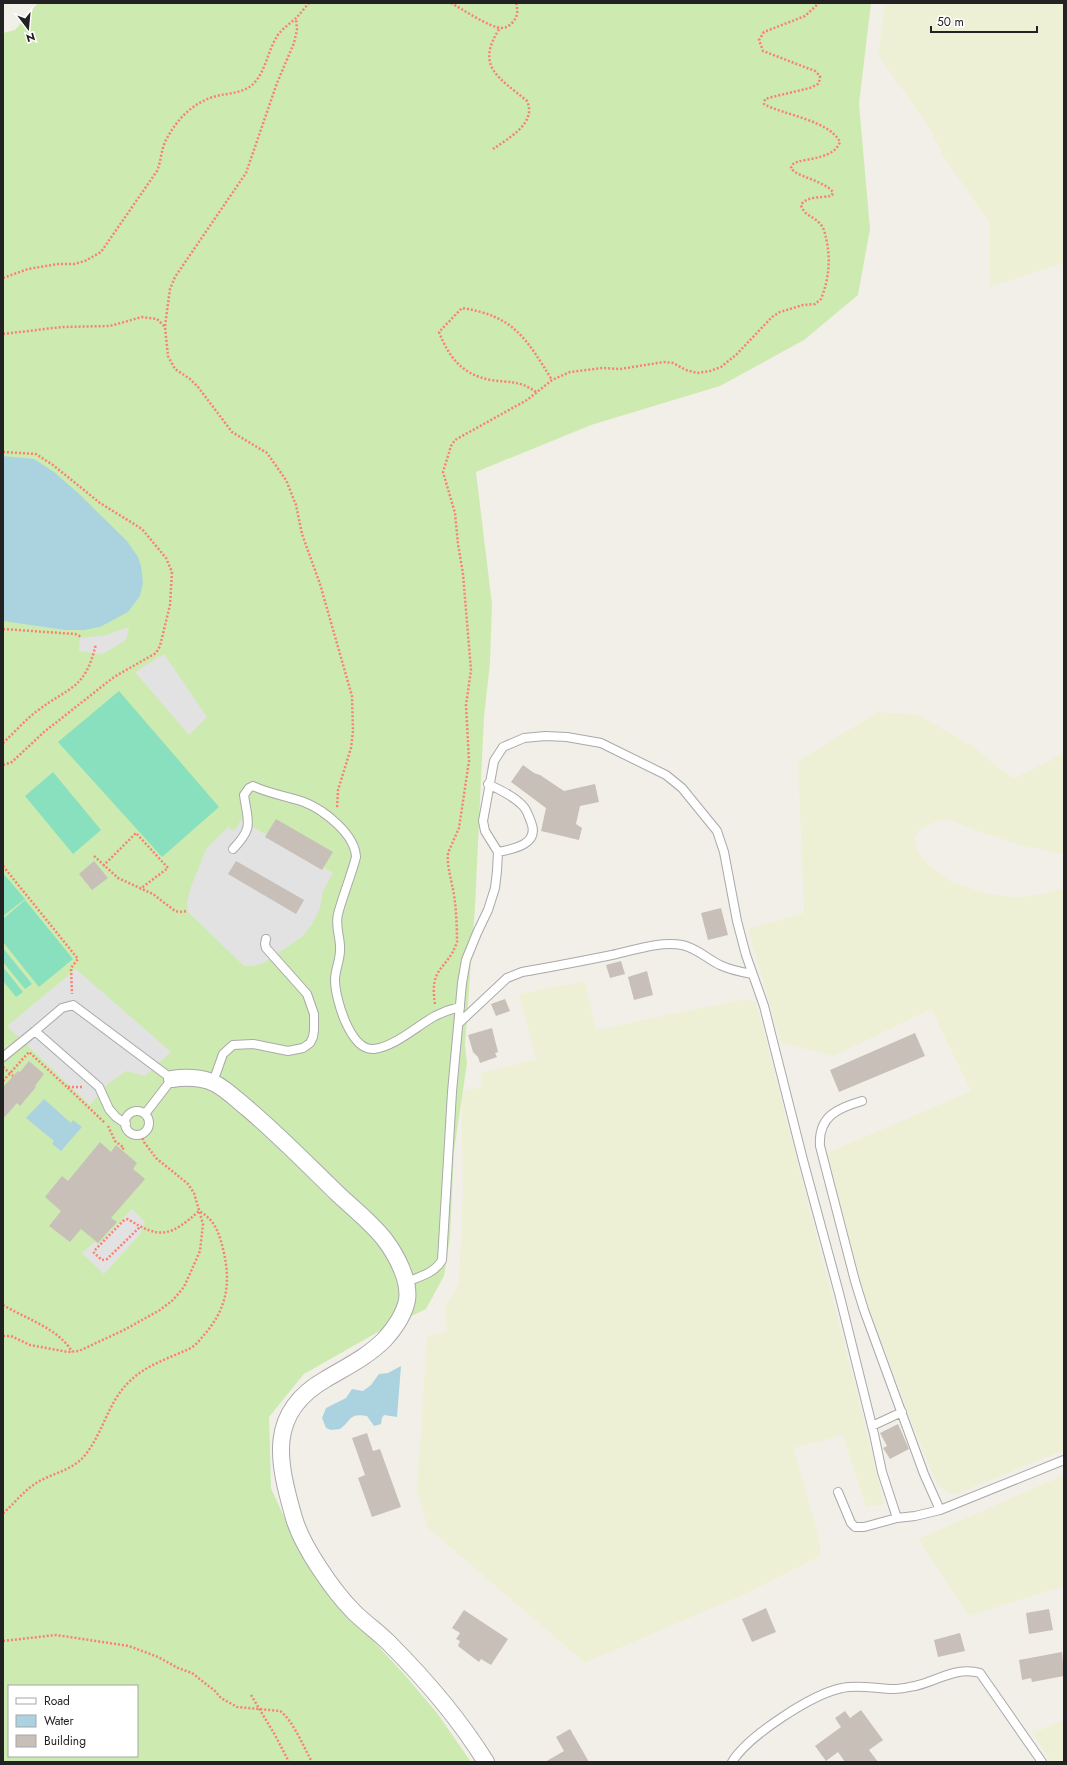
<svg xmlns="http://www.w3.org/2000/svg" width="1067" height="1765" font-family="Jost,sans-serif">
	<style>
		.farmland { fill: #eef0d5 }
		.grass { fill: #cdebb0; fill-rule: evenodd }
		.pitch { fill: #88e0be }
		.parking { fill: #e2e2e2 }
		.water { fill: #aad3df }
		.building { fill: #c7bfb8 }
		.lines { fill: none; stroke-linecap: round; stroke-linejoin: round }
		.service-casing { stroke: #a9a9a9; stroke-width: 10 }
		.minor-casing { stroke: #a9a9a9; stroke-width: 18 }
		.path { stroke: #fa8072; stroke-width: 2.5; stroke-dasharray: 2 2; stroke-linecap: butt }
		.service { stroke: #fff; stroke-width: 8 }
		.minor { stroke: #fff; stroke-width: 16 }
	</style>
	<rect width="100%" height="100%" fill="#f2efe9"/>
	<!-- farmland -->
	<path class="farmland" d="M885 3H1064V263L989 287 990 224 944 157 928 126 878 55Z
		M878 712 919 715 975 748 1013 779 1064 753V853H1059L1023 846 969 828 952 820 944 819 927 825 918 831 914 840 919 853 930 866 952 882 985 893 1019 898 1064 889V1450L953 1495 937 1484 913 1426 865 1297 827 1153 971 1091 931 1009 834 1056 781 1043 748 929 804 913 798 761Z
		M585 981 596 1030 745 999 756 1002 859 1401 884 1504 866 1507 843 1435 794 1448 820 1543V1556L747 1593 585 1663 427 1527 417 1489 427 1336 447 1331 444 1308 459 1284 463 1191 461 1091 482 1087 480 1073 536 1060 519 994Z
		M1064 1475V1586L969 1616 918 1539Z
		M1064 1720V1762H1051L1033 1733Z"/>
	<!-- grass -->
	<path class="grass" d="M38 3H871L859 104 870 229 858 295 804 340 720 386 591 425 476 472 492 604 490 663 484 717 475 907 465 1045 467 1063 454 1151 450 1238 444 1276 426 1309 378 1332 304 1374 269 1417 271 1488 293 1537 330 1594 404 1674 437 1713 471 1762H3V33L15 30ZM9 1686H137V1756H9Z"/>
	<!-- pitch -->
	<path class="pitch" d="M119 691 219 807 162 857 58 742Z
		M53 772 101 830 73 854 25 796Z
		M3 873 25 899 3 916Z
		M25 900 73 959 39 987 3 942V919Z
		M3 948 32 984 25 989 3 962Z
		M3 967 23 992 16 997 3 981Z"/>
	<!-- parking -->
	<path class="parking" d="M129 627 126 640 103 654 79 651 80 638 106 635Z
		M164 654 207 717 189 735 135 672Z
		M241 820 333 873 323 891 320 908 312 924 302 937 265 962 254 966H244L188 912 187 902 191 887 206 849 228 827 234 831Z
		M76 969 171 1052 145 1076 126 1071 108 1084 90 1105 7 1026Z
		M132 1209 145 1222 140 1234 104 1274 82 1253 95 1242 99 1244Z"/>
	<!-- water -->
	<path class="water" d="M3 456 34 459 54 472 78 493 127 541 138 557 141 566 143 582 140 596 128 612 100 627 84 630H65L3 621Z
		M44 1099 71 1123 73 1120 82 1127 61 1151 52 1144 54 1141 26 1118Z
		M401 1366 397 1417 384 1415 382 1418 381 1424 374 1426 367 1416C349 1413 352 1420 340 1429L331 1430 326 1428 322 1418 326 1408 346 1398 352 1389 363 1391 371 1385 379 1374 388 1373Z"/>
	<!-- building -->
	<path class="building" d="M523 765 534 773 540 775 564 791 595 784 599 802 580 806 576 824 582 828 579 840 541 831 546 808 511 782Z
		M276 819 333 852 322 870 265 837Z
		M94 861 108 878 92 890 79 874Z
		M236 861 304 900 296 914 228 874Z
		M721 908 728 935 708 940 701 913Z
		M621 961 625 974 610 978 606 965Z
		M647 971 653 995 634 1000 628 977Z
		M505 999 510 1011 496 1016 491 1004Z
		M492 1028 498 1052 495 1053 497 1057 480 1063 478 1057 473 1052 468 1035Z
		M915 1033 925 1056 839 1092 830 1070Z
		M29 1061 44 1074 35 1086 36 1087 20 1106 17 1103 3 1119V1087L18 1071 20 1072Z
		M100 1142 111 1152 116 1145 137 1163 133 1169 145 1179 111 1218 117 1222 98 1243 81 1229 70 1242 49 1226 61 1211 45 1197 62 1176 68 1181Z
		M898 1424 909 1449 890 1459 883 1448 887 1446 880 1433Z
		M367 1433 373 1451 380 1449 401 1507 372 1517 358 1478 365 1475 352 1438Z
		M766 1608 776 1632 752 1642 742 1619Z
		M1049 1609 1053 1630 1029 1634 1026 1613Z
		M464 1610 508 1639 491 1665 481 1659 479 1662 458 1646 460 1641 456 1639 460 1633 452 1628Z
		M960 1633 965 1651 938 1657 934 1640Z
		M1062 1652 1064 1676 1032 1682 1031 1678 1022 1680 1019 1660Z
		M861 1710 883 1740 869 1750 878 1762H845L838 1752 826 1761 815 1746 841 1727 835 1718 845 1711 850 1718Z
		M570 1729 589 1762H545L564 1751 556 1737Z"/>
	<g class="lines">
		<defs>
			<path id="service" d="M488 784C500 790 514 796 523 806 527 810 529 817 531 822 540 844 514 849 498 852
				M233 849C254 827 248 823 244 795L249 788 253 786C270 794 287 796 304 802 324 810 355 834 356 857 351 876 343 895 338 914 335 926 340 936 340 947 341 959 335 969 335 980 335 998 350 1051 374 1049 394 1047 417 1026 435 1016 443 1012 451 1009 460 1007
				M459 1023 507 978 522 972C552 967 582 961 612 955 635 950 659 941 682 945 697 948 707 959 720 965 730 970 741 972 752 974
				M3 1057 35 1031
				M213 1082 223 1054 233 1045 253 1044 288 1051 303 1048 310 1043 313 1037 314 1030V1014L307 994 266 948 265 944 266 939
				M862 1101C838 1108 818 1116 820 1146L855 1281 864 1310 924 1474 940 1510 1064 1460
				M125 1123a12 12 0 1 1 24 0a12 12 0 1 1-24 0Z
				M126 1124 116 1117 109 1109 99 1087 35 1031 62 1008 73 1005 172 1079 145 1114
				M406 1282C419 1277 435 1273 442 1260L452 1092 462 983 466 960 477 933 488 910 495 888 497 871 498 852 485 831 483 821 494 761 503 747 524 738 545 736 567 737 601 743 666 775 682 788 717 831 724 852 737 921 746 955 764 1006 803 1160 839 1293 874 1434 882 1472 897 1518 915 1516 940 1510
				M872 1426 902 1412
				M838 1492 851 1523 855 1527H864L897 1518
				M732 1762C748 1736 812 1694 842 1688 859 1684 877 1689 894 1689 901 1689 909 1687 915 1686 937 1681 957 1666 980 1673L1042 1762"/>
			<path id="minor" d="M172 1079C184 1077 202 1077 214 1083 225 1088 237 1100 247 1108 279 1135 308 1165 339 1195 354 1209 373 1224 385 1240 397 1256 410 1281 407 1300 404 1316 394 1329 384 1340 367 1357 346 1367 326 1379 266 1413 278 1462 294 1518 302 1546 333 1591 354 1612 365 1623 378 1632 389 1643 426 1680 458 1717 486 1762"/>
		</defs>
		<!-- service casing -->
		<use href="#service" class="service-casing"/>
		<!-- minor casing -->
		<use href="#minor" class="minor-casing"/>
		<!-- path -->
		<path class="path" d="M451 3C462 9 491 28 501 28 506 28 509 26 512 23 518 17 518 11 516 3
			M493 149C509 138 537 123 527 101 500 78 474 67 500 28
			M3 278 28 269 58 264H74L85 261 101 252 157 171C161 162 161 151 165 142 177 118 195 100 221 95 232 93 247 92 255 82 265 71 268 52 276 38 281 29 290 24 297 17 301 13 305 7 309 3
			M165 326 170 289 175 277 246 173 277 83 294 43 297 30 296 18
			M3 334 62 327 110 326 142 317 157 319 165 327 168 356 175 369 190 379 198 387 232 432 267 453 286 480 296 505 302 534 320 584 352 696 353 731 351 748 338 790 337 809
			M536 392C519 380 510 383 491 380 463 375 449 358 439 332L462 308C514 316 526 338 552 380
			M3 452 36 454 53 465 100 503 142 529 166 558 172 572 170 605 160 646 156 653 114 677 44 732 12 762 3 765
			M3 629 75 634 82 637
			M3 743C14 733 25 720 37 711 70 686 85 690 96 644
			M94 856 118 878 153 894 175 911 180 912 188 911
			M3 866 78 959 71 968 72 994
			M103 866 136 833 168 868 140 889
			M435 1004C429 966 447 971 457 942 457 925 456 901 452 885 450 874 447 865 448 853L459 828 469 761 466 705 471 670 463 574 458 544 455 513 443 472 451 446 455 440 527 400 552 380 570 372 603 368 620 369 664 362 673 363 686 370 697 373 710 371 721 367 736 355 772 317 780 312 803 305 815 304 821 299C829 279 831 259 826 238 825 234 824 227 820 224 814 216 804 216 801 205 806 196 821 198 830 196L832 195 833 192C821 179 796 177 791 168L793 164 797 162C811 158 834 158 840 142 829 120 783 115 764 104L765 99 772 97 810 88 818 84 820 79V76L815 71 763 51 759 40 764 32 805 16 819 3
			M3 1067 13 1076
			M3 1081 29 1052 67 1087
			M82 1087H67L105 1123
			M108 1126 115 1141 124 1148 121 1150
			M3 1305C24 1318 60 1329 72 1352
			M3 1336H11L30 1345 68 1352 79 1351 124 1330 160 1310 173 1300 184 1287 200 1251 203 1224 194 1193 188 1184 156 1158 144 1142 141 1134
			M3 1513C13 1505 21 1494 32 1486 49 1473 72 1472 86 1454 104 1431 108 1401 131 1380 147 1365 169 1358 189 1349 195 1346 200 1340 204 1335 226 1310 231 1285 224 1253 220 1236 216 1220 199 1211 171 1236 160 1240 128 1219L123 1221 94 1251V1253L102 1260 107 1259 140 1227
			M3 1641 56 1635 129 1646 158 1657 178 1668 192 1673 215 1691 221 1698 237 1707 280 1711C293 1720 304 1748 312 1762
			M251 1695 275 1735 289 1762"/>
		<!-- service -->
		<use href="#service" class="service"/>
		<!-- minor -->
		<use href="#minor" class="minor"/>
	</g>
	<!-- border -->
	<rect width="1067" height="1765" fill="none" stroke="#222222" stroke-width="8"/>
	<!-- legend -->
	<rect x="8" y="1685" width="130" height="72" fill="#ffffff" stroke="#a7a7a7"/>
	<rect x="16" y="1698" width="20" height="6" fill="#ffffff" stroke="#a7a7a7"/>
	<text x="44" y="1705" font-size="12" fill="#222222">Road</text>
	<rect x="16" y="1715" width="20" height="12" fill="#aad3df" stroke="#a7a7a7"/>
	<text x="44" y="1725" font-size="12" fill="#222222">Water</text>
	<rect x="16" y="1735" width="20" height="12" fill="#c7bfb8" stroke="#a7a7a7"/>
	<text x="44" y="1745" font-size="12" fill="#222222">Building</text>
	<!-- north arrow -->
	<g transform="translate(28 28) rotate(164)" stroke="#ffffff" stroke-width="3" paint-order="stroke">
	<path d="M0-3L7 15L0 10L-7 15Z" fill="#222222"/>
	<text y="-6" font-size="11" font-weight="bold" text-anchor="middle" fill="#222222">N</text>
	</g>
	<!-- scale -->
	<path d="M931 26v6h106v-6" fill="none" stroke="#222222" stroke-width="2"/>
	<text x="937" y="26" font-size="12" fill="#222222" stroke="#ffffff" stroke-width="3" paint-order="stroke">50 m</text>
</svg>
